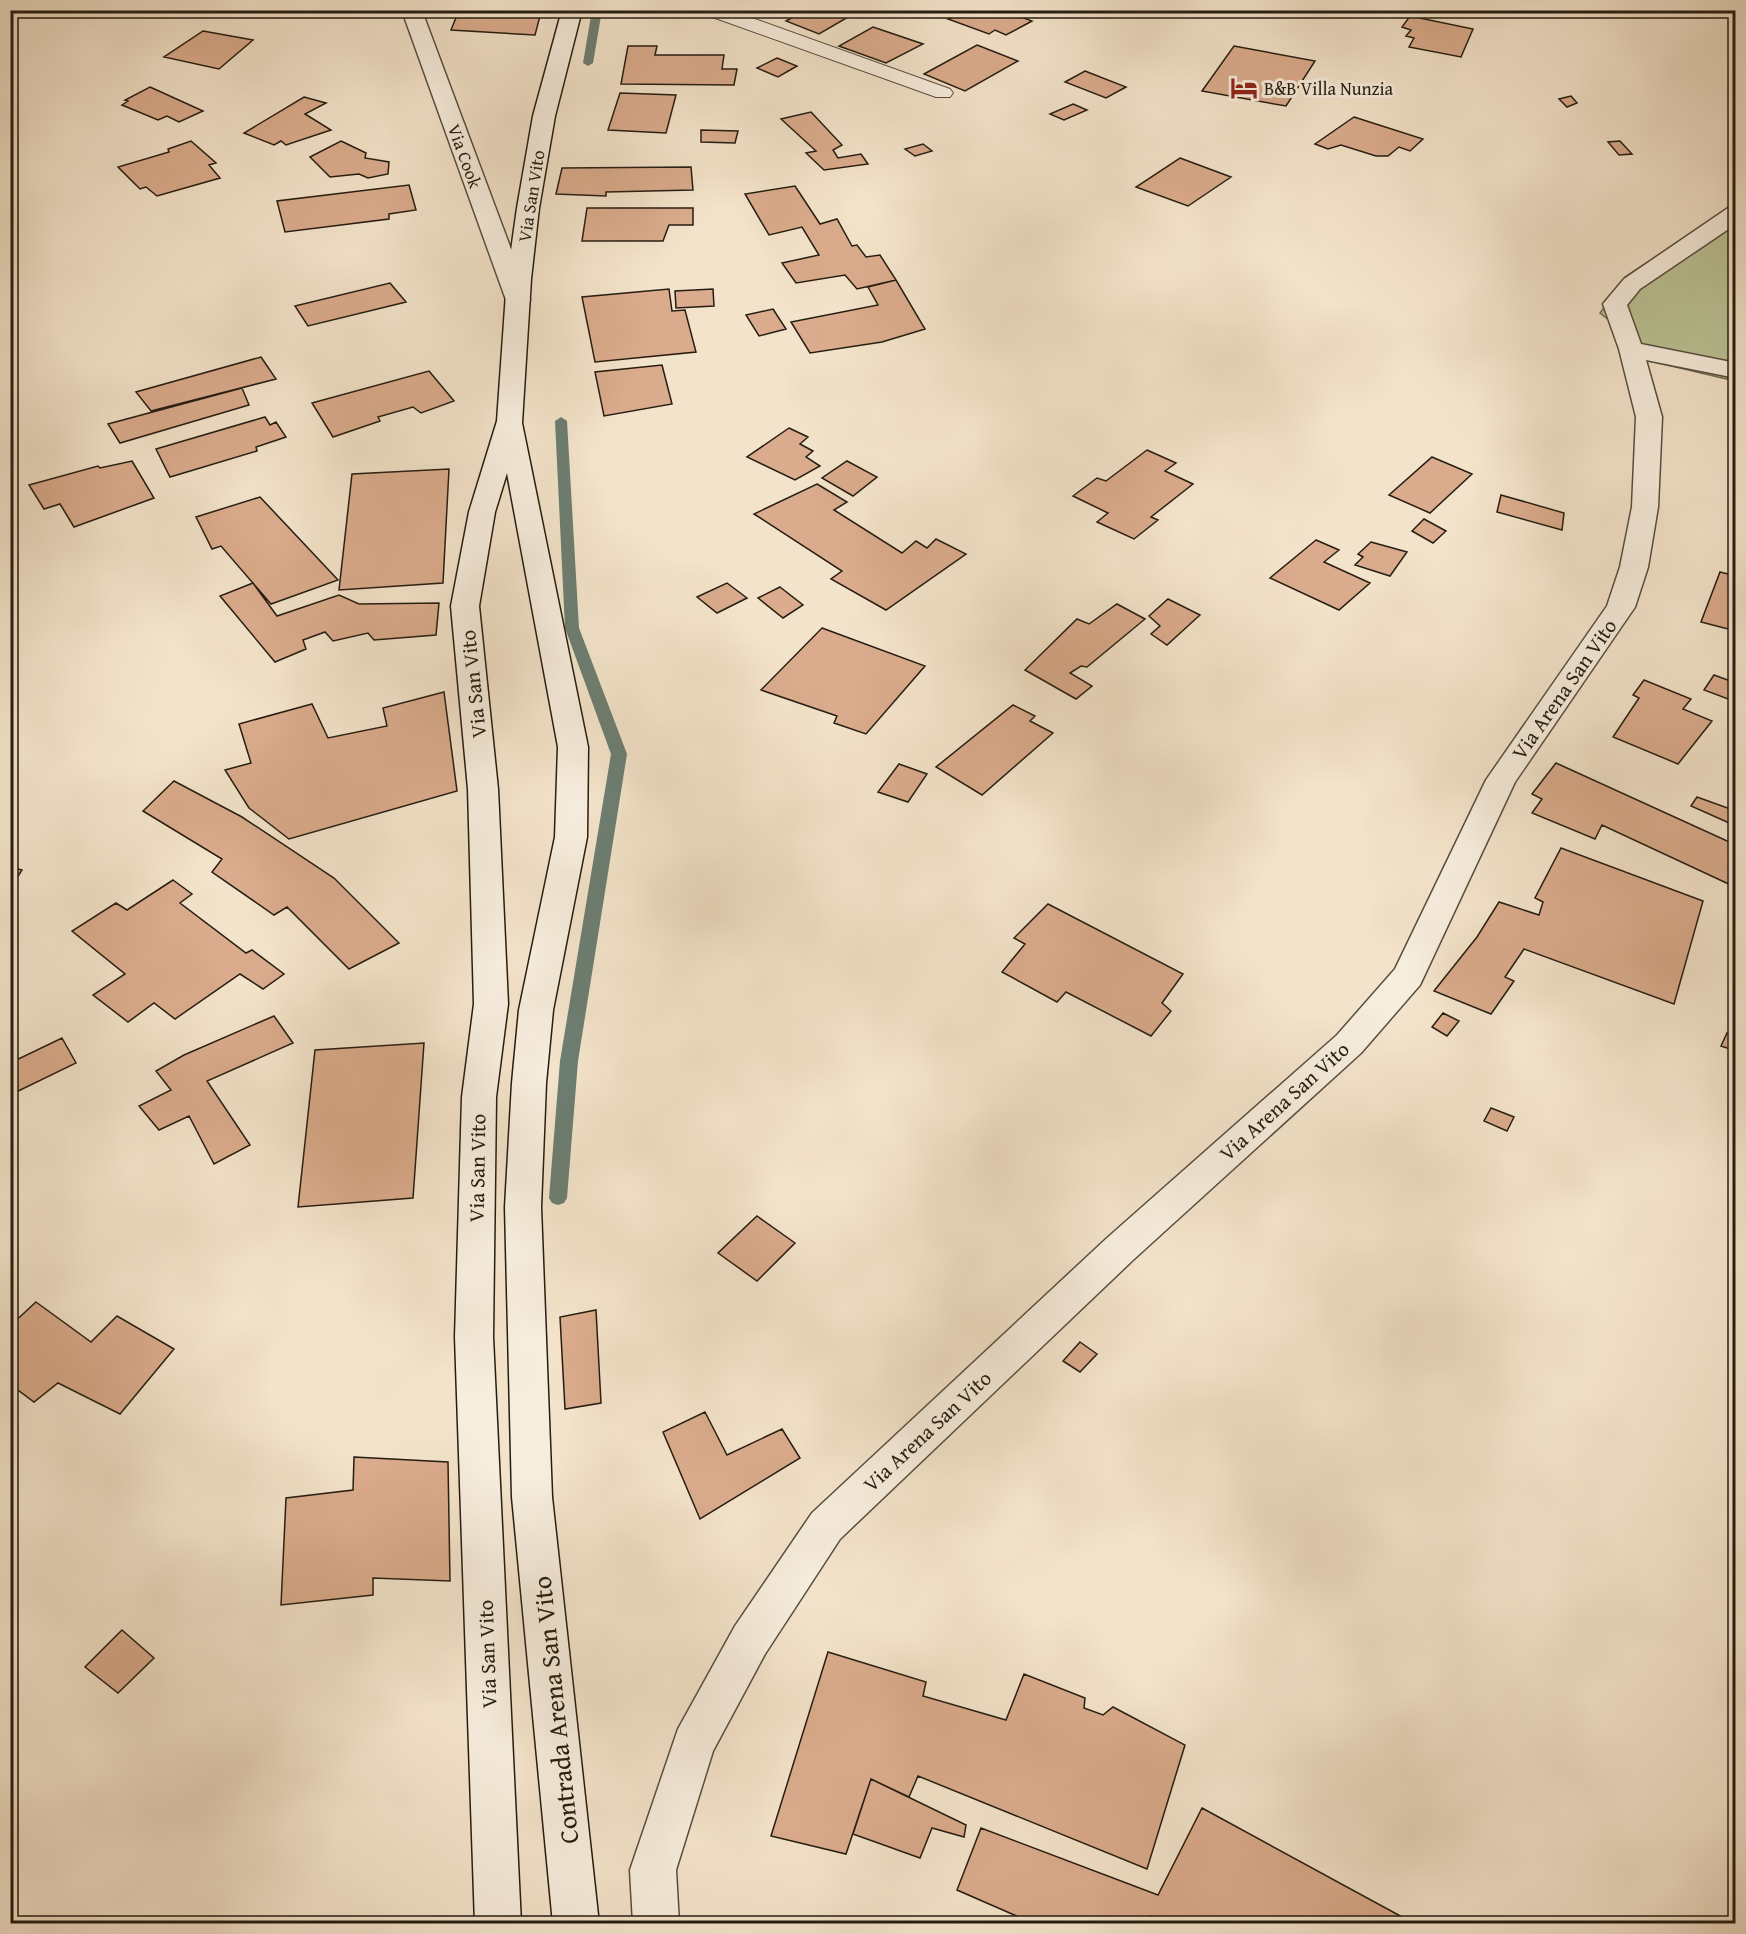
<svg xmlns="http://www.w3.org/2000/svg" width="1746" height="1934" font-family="'Gentium Book Plus',serif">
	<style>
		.green { fill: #bbc396; stroke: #707054; stroke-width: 1.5 }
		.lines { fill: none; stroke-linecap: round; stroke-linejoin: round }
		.stream { fill: #6c7e72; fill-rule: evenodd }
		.building { fill: #daab8c; stroke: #251d11; stroke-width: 1.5 }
		.lane-casing { stroke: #584e3f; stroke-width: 2 }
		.street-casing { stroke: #584e3f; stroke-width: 3 }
		.secondary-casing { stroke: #251d11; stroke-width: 3 }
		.lane { fill: #f7eddd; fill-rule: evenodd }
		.street { fill: #f7eddd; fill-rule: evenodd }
		.secondary { fill: #f7eddd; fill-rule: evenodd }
		.labels { text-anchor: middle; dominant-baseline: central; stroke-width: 6; stroke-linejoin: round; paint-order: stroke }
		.far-poi-label { font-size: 18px; fill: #251d11; stroke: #f7eddd; text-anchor: start }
		.far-street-label { font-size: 18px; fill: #251d11; stroke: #f7eddd }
		.street-label { font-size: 21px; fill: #251d11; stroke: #f7eddd }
		.near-street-label { font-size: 26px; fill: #251d11; stroke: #f7eddd }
	</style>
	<rect width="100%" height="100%" fill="#f3e3ca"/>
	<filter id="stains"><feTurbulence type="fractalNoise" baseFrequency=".00333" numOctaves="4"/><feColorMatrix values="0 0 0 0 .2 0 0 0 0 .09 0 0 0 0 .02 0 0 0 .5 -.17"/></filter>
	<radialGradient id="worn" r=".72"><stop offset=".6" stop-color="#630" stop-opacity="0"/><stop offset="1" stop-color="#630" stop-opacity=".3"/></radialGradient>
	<!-- green -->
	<path class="green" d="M1735 204V381L1620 354 1619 328 1600 313 1625 277Z"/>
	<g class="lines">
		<!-- stream -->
		<path class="stream" d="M592 10H602L593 63 588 66 583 63Z
			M561 417 567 421 579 628 627 754 578 1061 567 1198 564 1203 558 1205 552 1203 549 1198 560 1061 611 754 565 628 555 421Z"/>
	</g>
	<!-- building -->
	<path class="building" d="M459 10H515V15L540 16 535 35 451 30Z
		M794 10H848L855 13 819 34 786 21 802 12Z
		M1003 10 1032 21 1006 35 995 30 989 34 948 19 953 17 939 12Z
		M1410 16 1473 29 1461 57 1409 47 1414 38 1406 36 1411 30 1402 27Z
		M873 27 923 44 886 63 839 46Z
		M203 31 253 40 219 69 164 57Z
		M977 45 1018 61 965 91 924 74Z
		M628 46H657L655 55H724L722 69H737L734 85 621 84Z
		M1234 46 1315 61 1286 106 1202 91Z
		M777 58 797 66 778 77 757 68Z
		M1085 71 1126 87 1106 98 1065 82Z
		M150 87 203 111 179 122 167 116 158 120 122 105 128 101 125 100Z
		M620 93 676 95 666 133 608 130Z
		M1571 96 1577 103 1567 107 1559 99Z
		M304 97 326 103 305 114 331 130 286 145 281 141 274 145 244 133Z
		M1073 104 1087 110 1064 120 1050 114Z
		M811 112 842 145 833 150 838 158 861 154 868 164 824 170 806 153 816 151 781 119Z
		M1354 117 1423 139 1410 151 1399 147 1388 156H1376L1341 145 1328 149 1315 144Z
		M701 130 738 131 735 143 701 142Z
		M191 141 216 163 209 165 220 178 157 196 146 187 140 189 118 167 169 152 168 149Z
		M341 141 366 153 365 158 389 162 388 174 368 178 359 174 330 177 310 157Z
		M1620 141 1632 154 1619 155 1608 142Z
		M923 144 932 151 915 156 905 149Z
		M1180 158 1231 177 1188 206 1136 187Z
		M691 167 693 190 606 192V196L556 194 562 168Z
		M409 185 416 210 389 214V219L285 232 277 201Z
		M795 186 820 224 837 219 852 246 857 245 866 257 880 255 896 280 857 289 845 275 796 283 782 263 819 255 802 227 769 235 745 194Z
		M587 208H693V225H669L663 241H582Z
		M896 280 925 329 882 342 810 353 791 322 878 305 868 287Z
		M390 283 406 302 308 326 295 306Z
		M669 289 672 311 685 310 696 352 595 362 582 297Z
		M713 289 714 306 676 308 675 291Z
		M773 309 786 329 759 336 746 315Z
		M261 357 276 379 151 411 136 392Z
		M662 365 672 404 604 416 595 372Z
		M429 371 454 401 421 413 413 407 378 417 380 421 333 437 312 403Z
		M242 388 249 405 120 443 108 424Z
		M265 417 270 425 276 422 286 437 256 447 257 451 170 477 156 449Z
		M789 428 808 437 800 444 813 451 806 457 820 466 795 480 747 457Z
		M1147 450 1176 463 1165 471 1193 484 1151 517 1158 520 1134 539 1097 522 1108 513 1073 496 1097 478 1106 481Z
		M1432 457 1472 474 1430 513 1389 495Z
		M132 461 154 498 74 527 60 504 44 509 29 485 98 466 100 468Z
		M847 461 877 477 853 496 822 478Z
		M449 469 443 583 339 590 352 474Z
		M817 484 847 502 834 510 902 553 916 541 927 548 936 539 966 554 886 610 831 579 842 571 754 514Z
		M1501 495 1564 513 1562 530 1497 512Z
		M260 497 338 580 271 604 221 546 212 549 196 517Z
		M1424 519 1446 531 1433 543 1412 531Z
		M1316 540 1339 550 1324 562 1370 583 1339 610 1270 578Z
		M1371 542 1407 552 1390 576 1355 565 1363 557 1358 554Z
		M1720 572 1736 576V631L1701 622Z
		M253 583 277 616 339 595 359 604 439 603 436 635 374 640 368 633 333 641 325 632 303 640 306 649 275 662 220 596Z
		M727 583 747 598 717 613 697 597Z
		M780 587 803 605 783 618 758 598Z
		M1168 599 1200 615 1167 645 1151 634 1160 626 1149 616Z
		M1117 604 1145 619 1087 667 1081 666 1070 673 1092 686 1076 699 1025 670 1077 619 1089 624Z
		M822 628 925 666 866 734 834 723 837 716 761 690Z
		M1714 675 1736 683V702L1704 690Z
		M1644 680 1691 699 1683 709 1712 721 1678 764 1613 737 1639 698 1633 695Z
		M444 692 457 791 289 839 249 808 225 770 251 763 239 724 312 704 328 738 387 726 383 708Z
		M1013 705 1035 716 1030 721 1053 733 982 795 936 767Z
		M1556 763 1736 845 1733 886 1602 825 1595 839 1532 813 1542 799 1532 794Z
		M899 764 927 774 908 802 878 792Z
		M174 781 242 817 334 878 399 943 349 969 287 907 274 915 212 872 222 859 143 811Z
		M1697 797 1736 811V826L1691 806Z
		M1561 848 1703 901 1674 1004 1524 949 1505 977 1514 981 1491 1014 1434 991 1477 937 1499 902 1539 915 1543 902 1535 898Z
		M10 867 22 870 10 889Z
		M173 880 192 894 180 903 246 953 252 950 284 974 263 989 240 974 175 1019 154 1003 128 1022 93 995 125 974 72 931 116 903 127 910Z
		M1048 904 1183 974 1162 1003 1171 1011 1151 1036 1066 992 1057 1002 1002 972 1025 944 1014 938Z
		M1443 1013 1459 1021 1447 1036 1432 1027Z
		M274 1016 293 1043 207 1081 250 1145 214 1164 189 1116 159 1130 139 1106 171 1090 156 1071 184 1055Z
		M1727 1033 1736 1036V1051L1721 1046Z
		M62 1038 76 1063 10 1095V1063Z
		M424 1043 413 1198 298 1207 315 1050Z
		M1491 1108 1514 1117 1507 1131 1484 1121Z
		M757 1216 795 1243 757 1281 718 1253Z
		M36 1302 91 1342 117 1316 174 1349 120 1414 58 1383 34 1402 10 1384V1326Z
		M596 1310 601 1403 565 1409 560 1317Z
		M1080 1342 1097 1354 1080 1372 1063 1361Z
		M705 1412 727 1455 782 1429 800 1458 700 1519 663 1432Z
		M354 1457 448 1462 450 1581 373 1578V1595L281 1605 286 1498 353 1490Z
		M122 1630 154 1658 118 1693 85 1667Z
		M828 1652 926 1682 923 1696 1006 1720 1024 1674 1085 1698 1084 1708 1103 1715 1113 1707 1185 1745 1147 1869 918 1776 909 1797 871 1779 846 1854 771 1836Z
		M871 1779 966 1825 964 1837 932 1828 920 1858 853 1834Z
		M1202 1808 1415 1924H1164L1151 1916 1147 1924H1035L957 1890 981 1828 1158 1895Z
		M842 1917 843 1924H771Z"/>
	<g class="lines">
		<defs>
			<path id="lane" d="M702 10H730L950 89 953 93 950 97H936L704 14Z"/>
			<path id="street" d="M406 10H426L425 19 530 300 526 305H510L506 300 405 19Z
				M1736 206V224L1640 289 1627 305 1641 344 1736 363V378L1646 360 1662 417 1658 507 1648 567 1635 607 1515 782 1420 985 1361 1053 1133 1260 840 1539 765 1654 713 1751 676 1870 679 1924H633L630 1870 678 1729 735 1626 812 1513 1107 1238 1337 1035 1395 969 1486 780 1607 606 1620 567 1632 507 1636 417 1619 349 1603 304 1624 279 1728 208Z"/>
			<path id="secondary" d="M562 10H582L555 116 539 208 531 279 522 423 588 747 587 837 553 1010 546 1083 541 1207 552 1497 599 1924H553L512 1497 505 1207 512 1083 519 1010 555 837 558 747 507 473 495 512 479 606 498 789 508 1004 496 1097 493 1337 521 1924H475L455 1337 462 1097 474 1004 468 789 451 606 469 512 497 421 507 279 517 208 533 116Z"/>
		</defs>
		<!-- lane casing -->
		<use href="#lane" class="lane-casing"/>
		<!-- street casing -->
		<use href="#street" class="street-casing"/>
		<!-- secondary casing -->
		<use href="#secondary" class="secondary-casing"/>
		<!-- lane -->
		<use href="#lane" class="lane"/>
		<!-- street -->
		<use href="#street" class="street"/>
		<!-- secondary -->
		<use href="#secondary" class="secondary"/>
	</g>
	<!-- icons -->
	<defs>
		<symbol id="hotel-bare" viewBox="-9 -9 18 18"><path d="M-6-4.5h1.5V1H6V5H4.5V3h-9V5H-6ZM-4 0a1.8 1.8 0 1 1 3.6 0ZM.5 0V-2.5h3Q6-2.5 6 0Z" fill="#8f2418" stroke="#f7eddd" stroke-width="2.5" paint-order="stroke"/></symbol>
	</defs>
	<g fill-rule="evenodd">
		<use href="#hotel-bare" x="1225" y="69" width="38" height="38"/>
	</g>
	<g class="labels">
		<!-- far-poi labels -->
		<g class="far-poi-label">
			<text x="1264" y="88">B&amp;B Villa Nunzia</text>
		</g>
		<!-- far-street labels -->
		<g class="far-street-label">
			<text transform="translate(465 156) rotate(70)">Via Cook</text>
			<text transform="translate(531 196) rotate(-81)">Via San Vito</text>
		</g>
		<!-- street labels -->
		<g class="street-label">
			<text transform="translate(473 684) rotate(-96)">Via San Vito</text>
			<text transform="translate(1564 689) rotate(-55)">Via Arena San Vito</text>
			<text transform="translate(1284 1101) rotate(-42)">Via Arena San Vito</text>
			<text transform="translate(477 1168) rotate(-89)">Via San Vito</text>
			<text transform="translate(927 1431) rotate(-43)">Via Arena San Vito</text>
			<text transform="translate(487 1654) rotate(-92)">Via San Vito</text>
		</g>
		<!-- near-street labels -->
		<g class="near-street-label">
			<text transform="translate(555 1710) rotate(-96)">Contrada Arena San Vito</text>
		</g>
	</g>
	<!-- margin -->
	<rect width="1746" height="1934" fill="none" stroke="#f3e3ca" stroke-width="36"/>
	<rect x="12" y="12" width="1722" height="1910" fill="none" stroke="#251d11" stroke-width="3"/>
	<rect x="18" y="18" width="1710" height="1898" fill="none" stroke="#251d11" stroke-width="1.5"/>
	<rect width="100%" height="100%" filter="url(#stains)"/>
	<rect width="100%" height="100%" fill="url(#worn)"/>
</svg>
